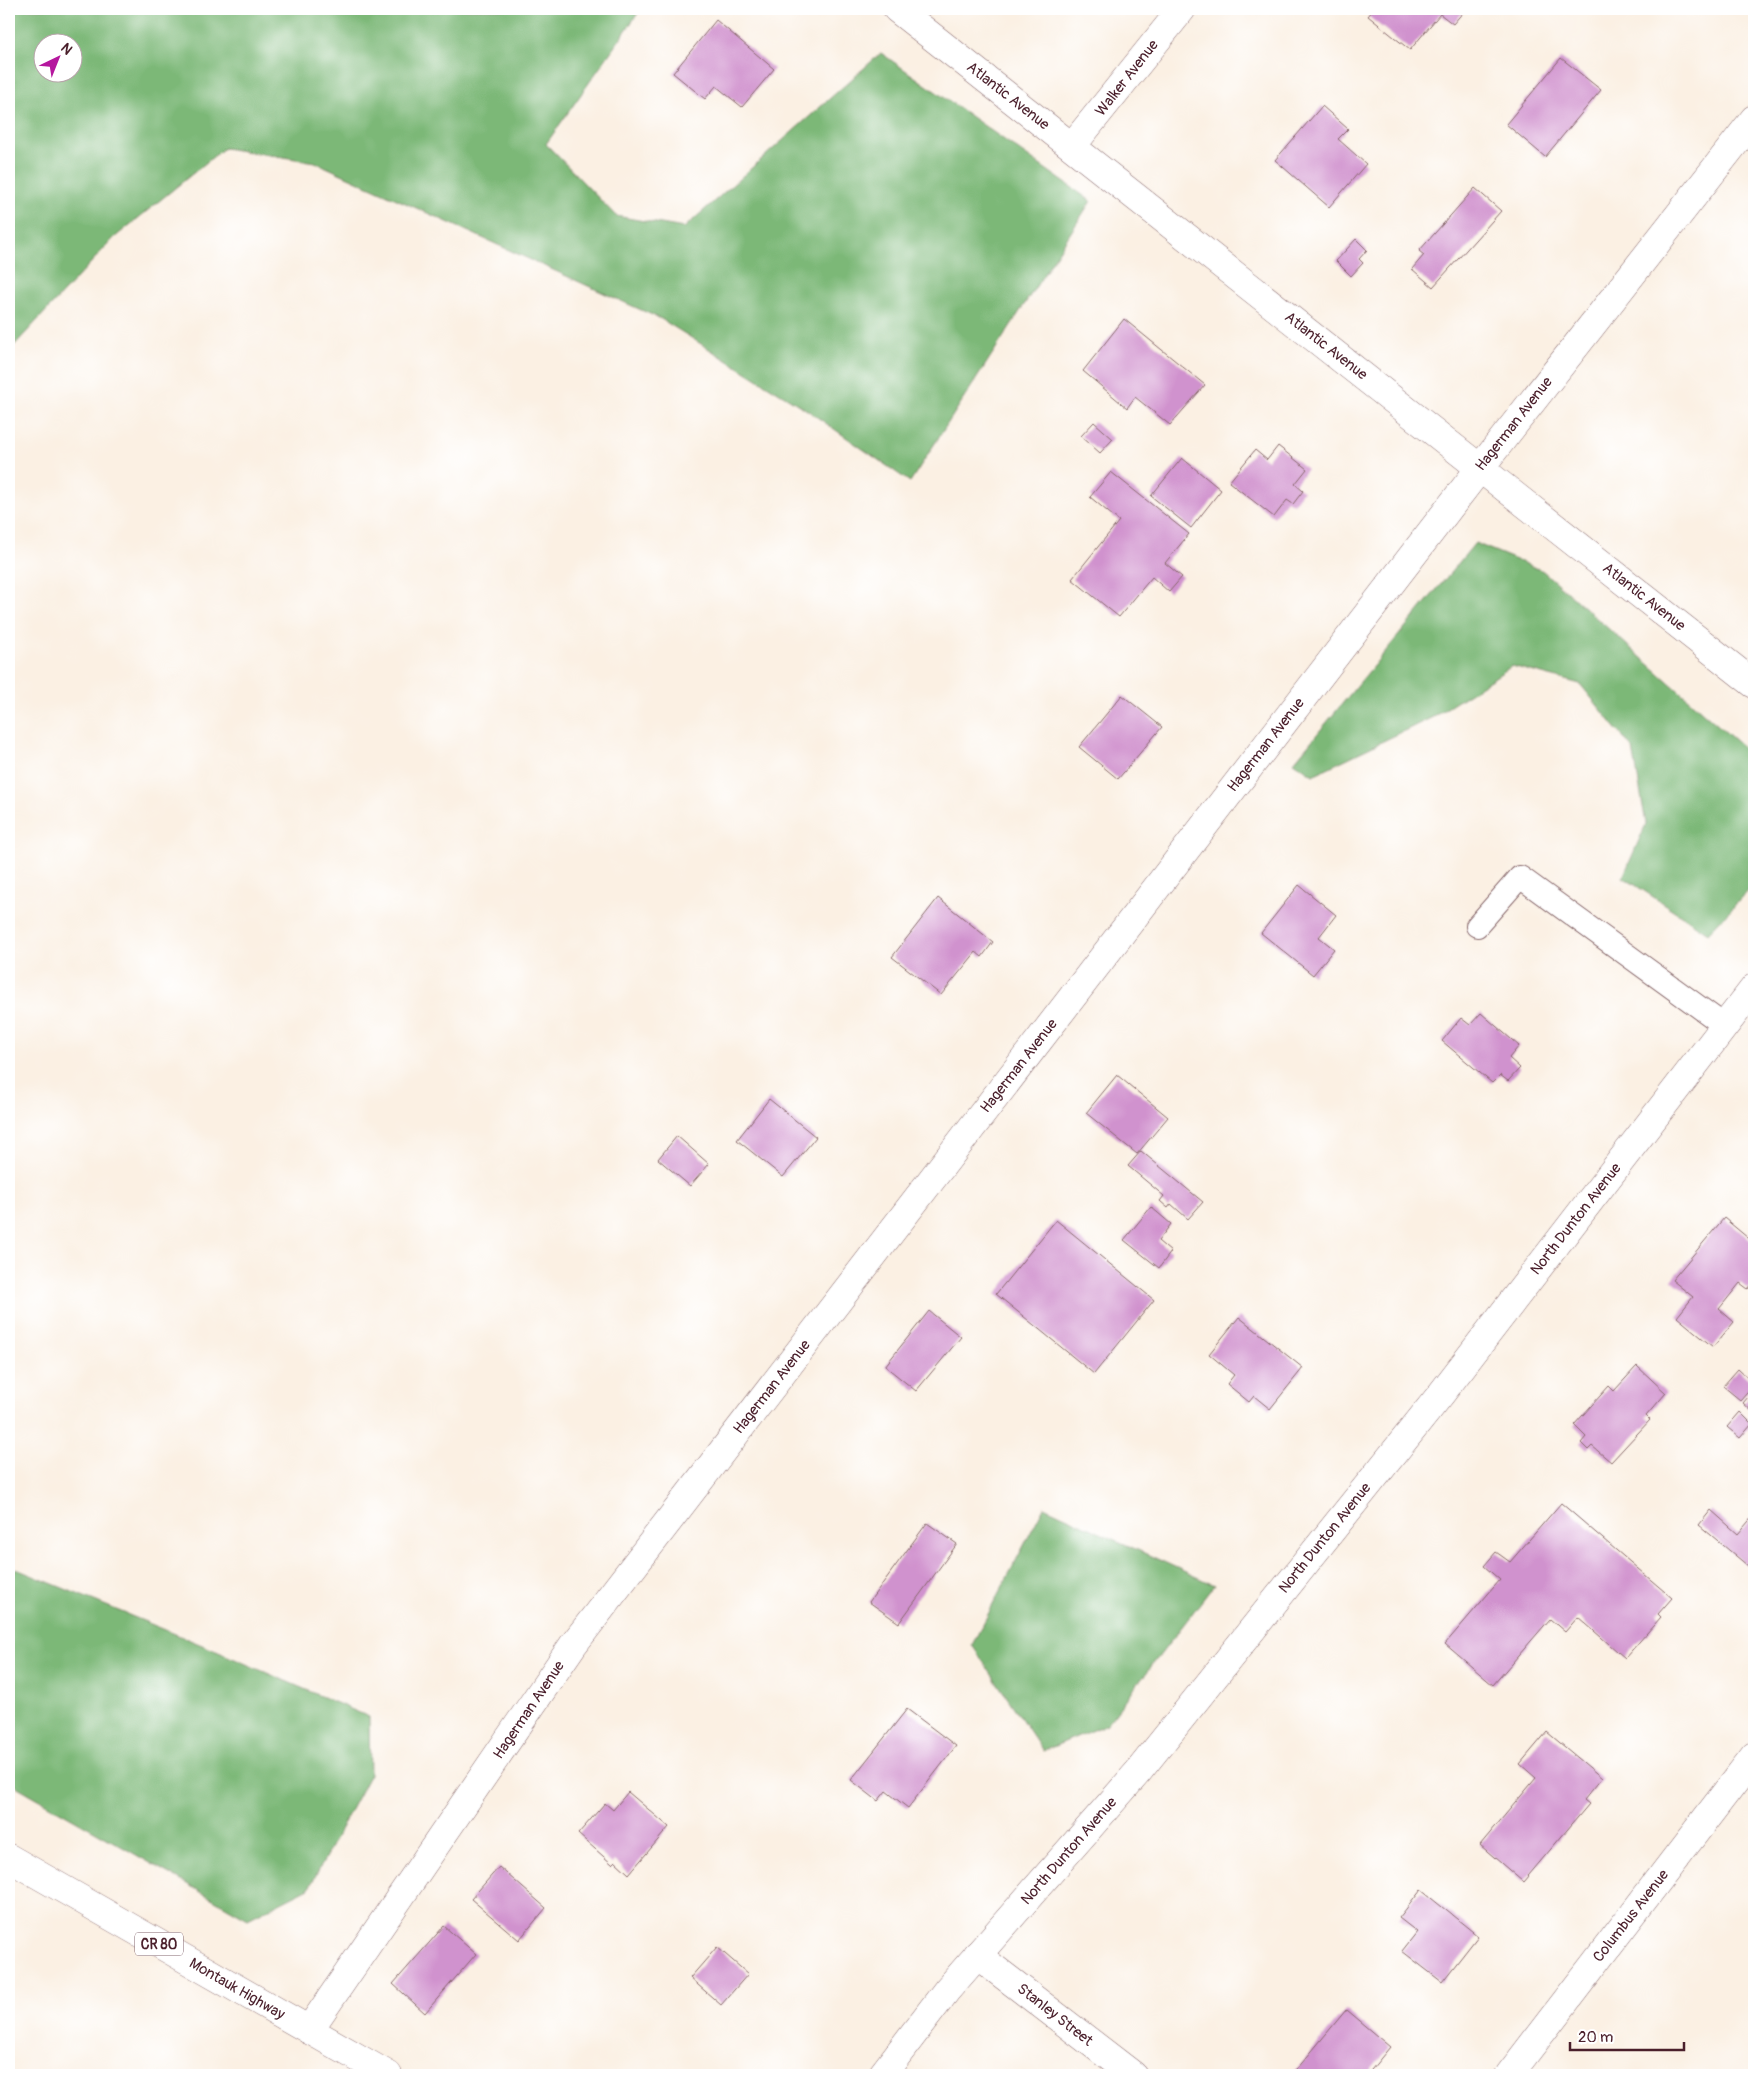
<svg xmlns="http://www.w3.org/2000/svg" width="1763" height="2084" font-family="Pangolin,sans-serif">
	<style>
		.forest { fill: #7bb877; stroke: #626c51; fill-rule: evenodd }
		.building { fill: #d092ce }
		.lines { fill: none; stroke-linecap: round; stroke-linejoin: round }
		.service-casing { stroke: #88686b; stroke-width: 24 }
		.minor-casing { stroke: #88686b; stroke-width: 29 }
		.tertiary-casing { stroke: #88686b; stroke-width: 29 }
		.primary-casing { stroke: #88686b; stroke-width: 29 }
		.service { stroke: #fff; stroke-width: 22 }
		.minor { stroke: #fff; stroke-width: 28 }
		.tertiary { stroke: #fff; stroke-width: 28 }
		.primary { stroke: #fff; stroke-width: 28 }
		.labels { text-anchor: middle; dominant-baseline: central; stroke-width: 4.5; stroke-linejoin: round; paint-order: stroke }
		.shield { fill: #fff; stroke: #80626b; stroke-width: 1 }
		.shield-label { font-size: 14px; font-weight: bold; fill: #4a1f2b }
		.street-label { font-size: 15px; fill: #4a1f2b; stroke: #fff }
	</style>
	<rect width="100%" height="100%" fill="#fff"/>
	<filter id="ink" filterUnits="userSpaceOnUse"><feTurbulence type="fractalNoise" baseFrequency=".02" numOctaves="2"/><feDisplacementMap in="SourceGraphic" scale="10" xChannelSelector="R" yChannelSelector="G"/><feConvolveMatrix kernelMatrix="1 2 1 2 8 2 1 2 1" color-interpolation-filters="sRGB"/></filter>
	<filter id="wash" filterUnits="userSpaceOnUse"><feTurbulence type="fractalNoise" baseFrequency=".0096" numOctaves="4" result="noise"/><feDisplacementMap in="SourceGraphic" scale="20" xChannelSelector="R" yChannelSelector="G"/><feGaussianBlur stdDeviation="1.12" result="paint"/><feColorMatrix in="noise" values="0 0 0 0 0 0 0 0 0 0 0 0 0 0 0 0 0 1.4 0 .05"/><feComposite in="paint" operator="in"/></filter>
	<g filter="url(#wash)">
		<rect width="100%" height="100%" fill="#fbf0e3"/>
		<!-- forest -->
		<path class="forest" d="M9 9H641L546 144 616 216 684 228 881 53 1091 201 910 482 807 410 661 319 315 162 224 148 114 238 9 351ZM42 42H72V72H42Z
			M1475 543 1543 571 1754 757V885L1708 933 1623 877 1646 824 1633 749 1580 684 1512 666 1433 717 1313 775 1294 762Z
			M1044 1507 1214 1585 1107 1724 1043 1751 972 1645Z
			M9 1566 207 1647 369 1717 370 1774 309 1888 248 1919 9 1782Z"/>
		<g id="blocks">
			<!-- building -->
			<path class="building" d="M1374 9H1464L1465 10 1453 24 1440 14 1410 50 1368 16Z
				M716 20 774 69 742 107 716 86 705 99 673 73Z
				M1561 58 1601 90 1545 157 1506 124Z
				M1322 106 1348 129 1338 139 1366 164 1329 207 1275 160Z
				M1475 188 1501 211 1433 287 1412 269 1424 255 1419 251Z
				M1356 239 1367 250 1359 259 1363 263 1351 276 1336 261Z
				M1124 319 1205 385 1170 425 1135 397 1127 408 1083 371Z
				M1094 422 1113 439 1100 453 1081 436Z
				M1278 446 1307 469 1295 484 1303 491 1293 504 1287 500 1274 517 1229 482 1255 450 1267 460Z
				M1182 458 1221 490 1191 528 1151 496Z
				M1111 472 1189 534 1165 563 1182 577 1169 592 1152 577 1119 617 1072 579 1119 521 1090 497Z
				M1122 695 1162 727 1118 779 1079 747Z
				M1299 885 1336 915 1319 937 1334 949 1313 975 1261 933Z
				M938 898 993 942 982 957 976 952 941 995 892 957Z
				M1481 1013 1519 1046 1509 1058 1520 1068 1508 1081 1500 1075 1492 1083 1442 1041 1461 1018 1470 1025Z
				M1117 1075 1168 1117 1137 1154 1086 1113Z
				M769 1099 816 1137 783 1177 737 1140Z
				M677 1136 709 1164 690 1186 658 1159Z
				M1141 1151 1203 1202 1188 1219 1171 1204 1168 1208 1160 1201 1164 1196 1128 1166Z
				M1151 1207 1171 1224 1158 1241 1171 1252 1159 1268 1124 1240Z
				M1724 1218 1754 1243V1282L1748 1289 1740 1283 1719 1309 1734 1322 1713 1347 1677 1317 1693 1297 1672 1280Z
				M1056 1220 1154 1300 1094 1374 996 1294Z
				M929 1311 961 1337 916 1391 885 1366Z
				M1239 1317 1303 1368 1270 1409 1254 1396 1249 1402 1227 1384 1234 1375 1209 1354Z
				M1637 1366 1666 1393 1646 1416 1650 1420 1611 1462 1592 1446 1588 1450 1581 1443 1586 1437 1574 1425 1609 1386 1614 1391Z
				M1738 1369 1754 1384 1740 1400 1723 1386Z
				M1754 1390V1413L1743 1403Z
				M1740 1412 1752 1424 1740 1438 1727 1427Z
				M1561 1503 1672 1598 1658 1614 1661 1617 1625 1658 1578 1617 1565 1632 1550 1619 1493 1685 1445 1644 1500 1580 1484 1566 1496 1552 1510 1562Z
				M1711 1510 1738 1534 1754 1515V1571L1699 1525Z
				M927 1523 957 1544 899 1623 869 1602Z
				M907 1709 956 1746 908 1808 886 1791 878 1801 851 1780Z
				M1547 1732 1602 1778 1584 1800 1589 1804 1523 1882 1480 1845 1536 1778 1520 1764Z
				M628 1792 669 1827 629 1874 615 1861 612 1864 578 1834 605 1803 613 1810Z
				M499 1867 546 1908 519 1940 471 1899Z
				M1421 1890 1478 1936 1442 1982 1402 1951 1417 1932 1399 1918Z
				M444 1926 476 1954 425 2013 393 1984Z
				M717 1947 748 1974 721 2005 690 1978Z
				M1346 2010 1390 2047 1367 2075H1292Z"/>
		</g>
	</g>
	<g filter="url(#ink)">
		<use href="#blocks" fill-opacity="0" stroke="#88686b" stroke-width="1"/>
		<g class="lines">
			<defs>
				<path id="service" d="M1477 926 1520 877 1725 1026"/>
				<path id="minor" d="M897 9 1754 684
					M1072 146 1182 9
					M977 1955 1133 2075
					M309 2030 573 1645 1480 468 1754 119
					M1509 2075 1754 1756"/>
				<path id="tertiary" d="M882 2075 947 1990 1138 1772 1441 1394 1754 988"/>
				<path id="primary" d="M9 1858 388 2075"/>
			</defs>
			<!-- service casing -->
			<use href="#service" class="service-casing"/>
			<!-- minor casing -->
			<use href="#minor" class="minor-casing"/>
			<!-- tertiary casing -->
			<use href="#tertiary" class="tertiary-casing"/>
			<!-- primary casing -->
			<use href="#primary" class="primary-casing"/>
			<!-- service -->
			<use href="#service" class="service"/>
			<!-- minor -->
			<use href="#minor" class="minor"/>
			<!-- tertiary -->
			<use href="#tertiary" class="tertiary"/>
			<!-- primary -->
			<use href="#primary" class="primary"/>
		</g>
	</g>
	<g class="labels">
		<!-- shield labels -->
		<rect class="shield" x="135" y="1932.5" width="48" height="23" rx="4"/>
		<g class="shield-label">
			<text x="159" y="1944">CR 80</text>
		</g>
		<!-- street labels -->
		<g class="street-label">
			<text transform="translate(1127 78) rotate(-52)">Walker Avenue</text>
			<text transform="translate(1008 96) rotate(38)">Atlantic Avenue</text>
			<text transform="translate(1326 346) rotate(38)">Atlantic Avenue</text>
			<text transform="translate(1514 424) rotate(-52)">Hagerman Avenue</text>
			<text transform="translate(1644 597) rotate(38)">Atlantic Avenue</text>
			<text transform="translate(1266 745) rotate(-52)">Hagerman Avenue</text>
			<text transform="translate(1019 1066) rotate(-52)">Hagerman Avenue</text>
			<text transform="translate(1576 1219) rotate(-52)">North Dunton Avenue</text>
			<text transform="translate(772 1387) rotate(-52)">Hagerman Avenue</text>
			<text transform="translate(1325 1538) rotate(-51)">North Dunton Avenue</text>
			<text transform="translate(529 1710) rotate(-56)">Hagerman Avenue</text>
			<text transform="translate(1069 1851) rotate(-49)">North Dunton Avenue</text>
			<text transform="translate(1631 1916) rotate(-52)">Columbus Avenue</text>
			<text transform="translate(237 1989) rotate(30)">Montauk Highway</text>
			<text transform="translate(1055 2015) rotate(38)">Stanley Street</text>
		</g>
	</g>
	<!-- margin -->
	<rect width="1763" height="2084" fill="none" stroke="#fff" stroke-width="30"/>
	<!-- north arrow -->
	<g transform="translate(58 58) rotate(43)"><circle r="24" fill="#ffffff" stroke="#b7a5aa"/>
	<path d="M0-4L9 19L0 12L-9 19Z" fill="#b5179e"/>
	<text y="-8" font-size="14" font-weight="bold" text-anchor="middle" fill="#4a1f2b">N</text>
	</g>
	<!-- scale -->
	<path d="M1570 2042v8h114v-8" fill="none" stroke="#4a1f2b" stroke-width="2.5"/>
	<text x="1578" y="2042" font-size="15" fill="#4a1f2b" stroke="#ffffff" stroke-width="4" paint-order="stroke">20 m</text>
</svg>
